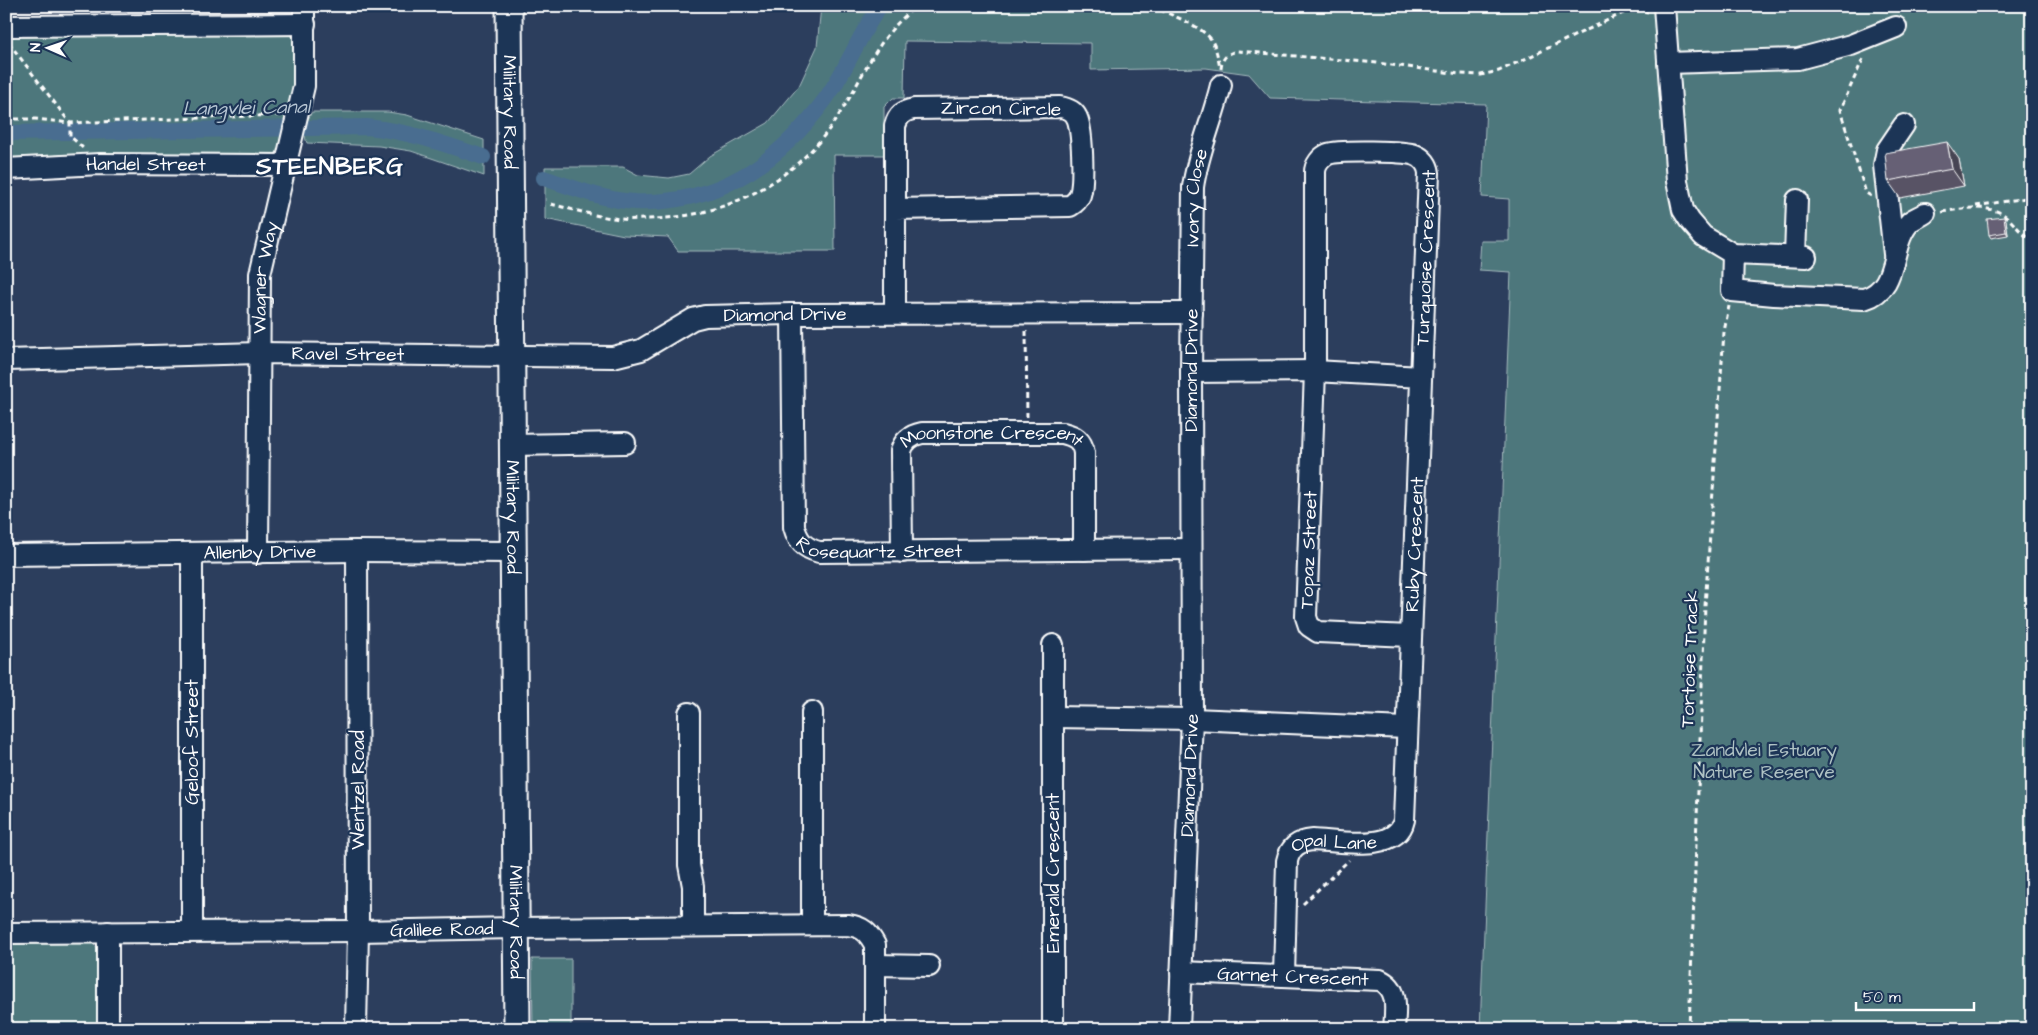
<svg xmlns="http://www.w3.org/2000/svg" width="2038" height="1035" font-family="'Architects Daughter',sans-serif">
	<style>
		.green { fill: #4e777c; stroke: #a6bbbe }
		.lines { fill: none; stroke-linecap: round; stroke-linejoin: round }
		.canal { stroke: #486d90; stroke-width: 16 }
		.minor-casing { stroke: #fff; stroke-width: 24 }
		.major-casing { stroke: #fff; stroke-width: 29 }
		.path { stroke: #fff; stroke-width: 3; stroke-dasharray: 5 4; stroke-linecap: butt }
		.minor { stroke: #1d3557; stroke-width: 20 }
		.major { stroke: #1d3557; stroke-width: 25 }
		.wall { fill: #585365; stroke: #fff }
		.shaded-wall { fill: #474452; stroke: #fff }
		.building { fill: #666175; stroke: #fff }
		.labels { text-anchor: middle; dominant-baseline: central; stroke-width: 4.5; stroke-linejoin: round; paint-order: stroke }
		.street-label { font-size: 19px; fill: #fff; stroke: #1d3557 }
		.park-label { font-size: 19px; fill: #afc2c4; stroke: #1d3557 }
		.water-label { font-size: 20px; font-style: italic; fill: #b6c5d3; stroke: #1d3557 }
		.district-label { font-size: 24px; font-weight: bold; letter-spacing: 1px; fill: #fff; stroke: #1d3557 }
	</style>
	<rect width="100%" height="100%" fill="#2c3e5d"/>
	<filter id="ink" filterUnits="userSpaceOnUse"><feTurbulence type="fractalNoise" baseFrequency=".02" numOctaves="2"/><feDisplacementMap in="SourceGraphic" scale="10" xChannelSelector="R" yChannelSelector="G"/><feConvolveMatrix kernelMatrix="1 2 1 2 8 2 1 2 1" color-interpolation-filters="sRGB"/></filter>
	<g filter="url(#ink)">
		<!-- green -->
		<path class="green" d="M821 6H2032V1029H1480L1511 272 1479 270 1481 241H1509V199L1482 197 1486 104 1270 98 1249 74 1206 68 1091 70V43L905 41 904 98H893L884 107V155H834L835 251H678L668 237 624 235 545 219V167H623L638 175 669 178 689 174 710 156 768 123 799 86 817 47Z
			M284 31 294 38 298 82 279 151 274 154 273 158 6 165V33Z
			M312 112H388L407 115 484 140V176L411 151 379 146 307 143C302 132 306 122 312 112Z
			M82 940 93 943 100 953 101 1029H6V941Z
			M532 959H571V1029H533Z"/>
		<g class="lines">
			<!-- canal -->
			<path class="canal" d="M6 133 367 127C408 131 445 144 483 157
				M544 178C574 188 604 200 635 202 717 205 777 164 824 101 846 72 858 36 880 6"/>
			<defs>
				<g id="minor">
					<path d="M1664 6 1677 181 1683 210 1690 221 1703 236 1733 254 1806 257"/>
					<path d="M6 26 305 24"/>
					<path d="M1668 63 1798 59 1851 45 1896 27"/>
					<path id="s1" d="M6 169 100 164 285 165"/>
					<path d="M895 209 1070 206C1075 203 1078 200 1080 195 1084 183 1083 126 1076 116 1073 110 1066 108 1060 107L914 109C903 111 898 115 895 126V313"/>
					<path d="M1733 254 1732 291 1774 295 1864 299C1901 288 1888 243 1911 221 1915 218 1921 216 1925 213"/>
					<path d="M1894 254 1884 165 1887 150 1904 125"/>
					<path d="M1795 256 1797 200"/>
					<path id="s2" d="M792 314 794 527C798 541 804 548 819 552L1191 549"/>
					<path id="s3" d="M6 360 259 353 613 357 641 350 693 319 705 316 792 314 1192 313"/>
					<path d="M1191 372 1315 371 1421 377"/>
					<path d="M512 445 625 443"/>
					<path id="s4" d="M902 552 901 451C904 440 912 435 922 433H1063C1075 436 1082 440 1084 453V550"/>
					<path d="M192 553V931"/>
					<path id="s5" d="M258 553 260 274 304 86V6"/>
					<path id="s6" d="M6 555 357 551 513 552"/>
					<path d="M1053 645V1029"/>
					<path d="M689 713V865L693 886V926"/>
					<path d="M1053 717 1192 719 1406 728"/>
					<path d="M812 925V712"/>
					<path id="s7" d="M6 933 358 931 516 928 848 925C863 927 868 932 875 945V1029"/>
					<path d="M875 965 929 966"/>
					<path id="s8" d="M1181 972 1380 980C1400 989 1395 1011 1394 1029"/>
					<path id="s9" d="M1284 976 1287 861C1290 847 1299 841 1313 840 1339 841 1397 853 1404 820L1429 173C1428 165 1423 158 1415 155 1405 151 1338 150 1328 154 1321 157 1315 165 1315 172V371L1306 617 1309 626 1318 632 1410 636"/>
					<path d="M108 1029V932"/>
					<path d="M356 1029 358 931 357 551"/>
					<path id="s10" d="M1179 1029 1192 719 1191 372 1193 187C1198 152 1213 119 1221 85"/>
				</g>
				<g id="major">
					<path id="s11" d="M509 6 517 1029"/>
				</g>
			</defs>
			<!-- minor casing -->
			<use href="#minor" class="minor-casing"/>
			<!-- major casing -->
			<use href="#major" class="major-casing"/>
			<!-- path -->
			<path class="path" d="M1152 6C1170 15 1196 23 1210 38 1216 46 1218 58 1220 68
				M1636 7 1648 12
				M9 43 70 123V136L83 148
				M1863 59 1840 110 1866 193 1871 196
				M1221 69C1222 58 1226 54 1237 51L1377 63 1460 74 1481 75 1499 71 1636 7
				M6 119H35L70 123 280 115
				M551 204C574 210 598 217 621 219 630 220 639 219 648 219 721 218 790 185 832 125 863 82 873 39 917 6
				M1976 206 2032 197
				M1942 212C1962 209 1992 202 2009 219 2017 227 2022 234 2032 240
				M1026 331 1027 417
				M1303 904 1349 860
				M1689 1029 1705 606 1724 332 1729 306"/>
			<!-- minor -->
			<use href="#minor" class="minor"/>
			<!-- major -->
			<use href="#major" class="major"/>
		</g>
		<!-- wall -->
		<path class="wall" d="M1959 159 1964 186 1900 198 1888 181Z
			M2004 217 2006 220 2008 235 1991 238 1989 235Z"/>
		<!-- shaded-wall -->
		<path class="shaded-wall" d="M1947 142 1959 159 1964 186 1952 169Z
			M2004 217 2006 220 2008 235 2006 232Z"/>
		<!-- building -->
		<path class="building" d="M1947 142 1952 169 1888 181 1885 153Z
			M2004 217 2006 232 1989 235 1987 219Z"/>
	</g>
	<g class="labels">
		<!-- street labels -->
		<g class="street-label">
			<text transform="translate(1001 109) rotate(1)">Zircon Circle</text>
			<text stroke="none"><textPath href="#s11" startOffset="106">Military Road</textPath></text>
			<text stroke="none"><textPath href="#s1" startOffset="140">Handel Street</textPath></text>
			<text stroke="none"><textPath href="#s10" startOffset="832">Ivory Close</textPath></text>
			<text stroke="none"><textPath href="#s9" startOffset="815">Turquoise Crescent</textPath></text>
			<text stroke="none"><textPath href="#s5" startOffset="276">Wagner Way</textPath></text>
			<text stroke="none"><textPath href="#s3" startOffset="789">Diamond Drive</textPath></text>
			<text stroke="none"><textPath href="#s3" startOffset="342">Ravel Street</textPath></text>
			<text stroke="none"><textPath href="#s10" startOffset="659">Diamond Drive</textPath></text>
			<text stroke="none"><textPath href="#s4" startOffset="200">Moonstone Crescent</textPath></text>
			<text stroke="none"><textPath href="#s11" startOffset="511">Military Road</textPath></text>
			<text stroke="none"><textPath href="#s2" startOffset="310">Rosequartz Street</textPath></text>
			<text stroke="none"><textPath href="#s9" startOffset="528">Ruby Crescent</textPath></text>
			<text transform="translate(1309 550) rotate(-88)">Topaz Street</text>
			<text stroke="none"><textPath href="#s6" startOffset="254">Allenby Drive</textPath></text>
			<text transform="translate(1690 659) rotate(-88)">Tortoise Track</text>
			<text transform="translate(192 742) rotate(-90)">Geloof Street</text>
			<text stroke="none"><textPath href="#s10" startOffset="254">Diamond Drive</textPath></text>
			<text transform="translate(358 790) rotate(-90)">Wentzel Road</text>
			<text stroke="none"><textPath href="#s9" startOffset="172">Opal Lane</textPath></text>
			<text transform="translate(1053 873) rotate(-90)">Emerald Crescent</text>
			<text stroke="none"><textPath href="#s11" startOffset="916">Military Road</textPath></text>
			<text stroke="none"><textPath href="#s7" startOffset="436">Galilee Road</textPath></text>
			<text stroke="none"><textPath href="#s8" startOffset="112">Garnet Crescent</textPath></text>
		</g>
		<!-- park labels -->
		<g class="park-label">
			<text x="1764" y="750">Zandvlei Estuary<tspan x="1764" dy="22">Nature Reserve</tspan></text>
		</g>
		<!-- water labels -->
		<g class="water-label">
			<text transform="translate(246 108) rotate(-1)">Langvlei Canal</text>
		</g>
		<!-- district labels -->
		<g class="district-label">
			<text x="330" y="167">STEENBERG</text>
		</g>
	</g>
	<!-- margin -->
	<rect width="2038" height="1035" fill="none" stroke="#1d3557" stroke-width="25"/>
	<rect x="12" y="12" width="2013" height="1010" fill="none" stroke="#fff" stroke-width="2" filter="url(#ink)"/>
	<!-- north arrow -->
	<g transform="translate(48 48) rotate(272)" stroke="#1d3557" stroke-width="4" paint-order="stroke">
	<path d="M0-4L9 19L0 12L-9 19Z" fill="#ffffff"/>
	<text y="-8" font-size="14" font-weight="bold" text-anchor="middle" fill="#ffffff">N</text>
	</g>
	<!-- scale -->
	<path d="M1856 1002v8h118v-8" fill="none" stroke="#ffffff" stroke-width="2.5"/>
	<text x="1863" y="1002" font-size="15" fill="#ffffff" stroke="#1d3557" stroke-width="4" paint-order="stroke">50 m</text>
</svg>
